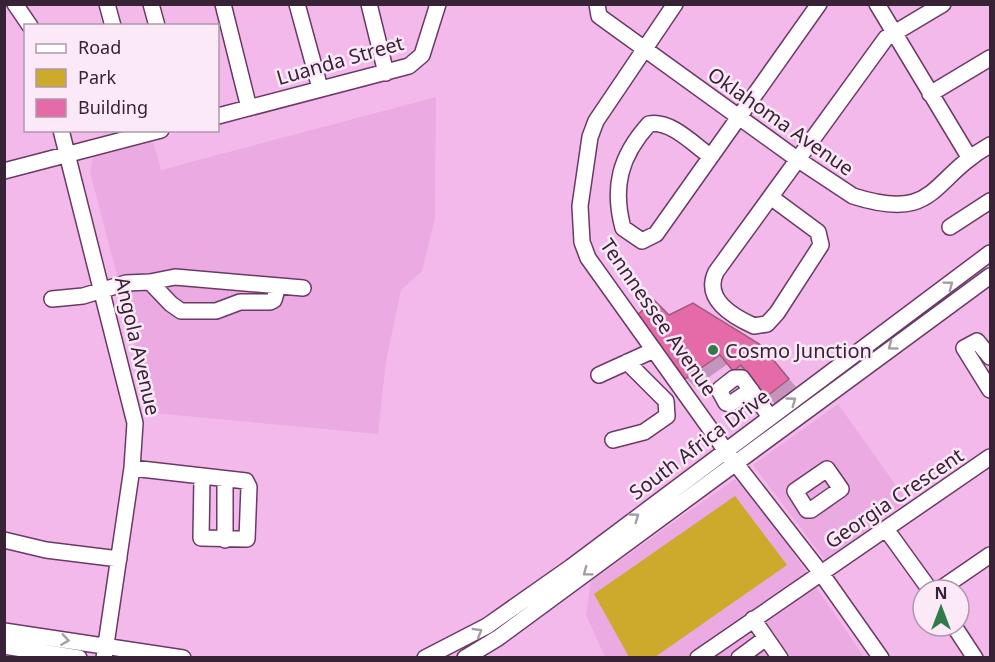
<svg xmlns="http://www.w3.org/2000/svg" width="995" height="662" font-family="'Noto Sans',sans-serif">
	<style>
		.built { fill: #ebaae2 }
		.green { fill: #cda92c }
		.shadow { fill: #0003 }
		.building { fill: #e46ba7; stroke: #9e5c7b; stroke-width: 1.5 }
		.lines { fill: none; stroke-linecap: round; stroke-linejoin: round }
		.minor-casing { stroke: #6b3965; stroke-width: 18 }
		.minor { stroke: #fff; stroke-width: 15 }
		.oneway { stroke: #a59ca4 }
		.poi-dot { fill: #317b49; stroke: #fce9f8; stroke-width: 2 }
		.labels { text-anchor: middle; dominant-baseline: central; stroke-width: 5; stroke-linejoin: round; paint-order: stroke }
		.street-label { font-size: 20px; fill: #382235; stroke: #fce9f8 }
		.poi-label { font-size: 20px; fill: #382235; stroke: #fce9f8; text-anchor: start }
	</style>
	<rect width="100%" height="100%" fill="#f4b9eb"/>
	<!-- built -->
	<path class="built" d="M436 97 435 218 422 271 401 290 386 361 378 434 153 413 90 172 93 157 153 142 161 170Z
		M838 404 907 501 825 560 753 465Z
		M735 479 759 503 864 657H605L586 615 591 581Z"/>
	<!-- green -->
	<path class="green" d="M735 496 787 565 655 657H629L594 594Z"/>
	<!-- shadow -->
	<path class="shadow" d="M669 317 760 346 797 388 776 405 750 374 743 379 729 363 695 387 686 378Z"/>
	<!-- building -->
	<path class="building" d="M654 300 669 315 693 303 761 345 789 379 766 397 741 365 733 371 720 355 685 379 635 317Z"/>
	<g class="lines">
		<defs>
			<path id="minor" d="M15 4 30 26
				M107 4 113 26
				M151 4 157 26
				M223 4 249 108
				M297 4 320 88
				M369 4 386 73
				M597 4 599 16 797 159 853 196C938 223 929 179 990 145
				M675 4 596 121 590 137 580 206 582 242 588 258 726 451 821 573 881 658
				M877 4 969 157
				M930 94 990 58
				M218 116 409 66 422 55 438 4
				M61 130 135 423 132 468 104 658
				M710 156C693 144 671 120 649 124 620 156 612 187 623 228L642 241 656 234 819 4
				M4 171 161 130
				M772 198 818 232 821 245 777 313 767 324 754 326C732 316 703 299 716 272L886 38 943 4
				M950 227 990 201
				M150 282 171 304 181 311H216L240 302H270L274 300 278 286
				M52 299 83 296 126 283 150 282 175 277 303 288
				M990 357 977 341 964 348 990 390
				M599 375 654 350
				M751 390 730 404 726 403 720 392V389L734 378H742L770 417
				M613 440 644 432 667 416 666 401 627 362
				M132 468 246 481 249 487 247 539 201 538 202 477
				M827 469 841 489 811 510H807L795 491Z
				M225 479V540
				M886 529 930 590
				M4 540 46 550 119 559
				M939 590 990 555
				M753 619 780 658
				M954 626 975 658
				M4 631 183 658
				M4 646 79 658
				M425 658 487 626 571 567 990 253
				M465 658 498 638 990 276
				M698 658 990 457
				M739 658 766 638"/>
		</defs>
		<!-- minor casing -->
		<use href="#minor" class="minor-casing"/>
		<!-- minor -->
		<use href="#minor" class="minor"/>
	</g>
	<!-- one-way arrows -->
	<defs><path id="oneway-chevron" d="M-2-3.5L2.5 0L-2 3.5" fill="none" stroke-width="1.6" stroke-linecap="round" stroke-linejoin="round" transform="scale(1.5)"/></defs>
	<g class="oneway">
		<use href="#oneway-chevron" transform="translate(949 285) rotate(-37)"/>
		<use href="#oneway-chevron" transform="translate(892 346) rotate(144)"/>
		<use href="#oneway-chevron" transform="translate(792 401) rotate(-36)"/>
		<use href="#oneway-chevron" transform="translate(635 517) rotate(-36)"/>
		<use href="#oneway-chevron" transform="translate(587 572) rotate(143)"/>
		<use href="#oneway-chevron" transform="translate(478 632) rotate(-31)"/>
		<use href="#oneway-chevron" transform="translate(65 640) rotate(8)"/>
	</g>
	<!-- markers -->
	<circle class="poi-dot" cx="713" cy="350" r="6"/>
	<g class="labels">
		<!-- street labels -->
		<g class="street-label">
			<text transform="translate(340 60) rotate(-16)">Luanda Street</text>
			<text transform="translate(781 121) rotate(35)">Oklahoma Avenue</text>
			<text transform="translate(659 317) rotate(55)">Tennnessee Avenue</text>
			<text transform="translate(138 346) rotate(77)">Angola Avenue</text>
			<text transform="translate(699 444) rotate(-37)">South Africa Drive</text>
			<text transform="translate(894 498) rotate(-34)">Georgia Crescent</text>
		</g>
		<!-- poi labels -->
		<g class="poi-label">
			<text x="725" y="350">Cosmo Junction</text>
		</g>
	</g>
	<!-- border -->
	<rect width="995" height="662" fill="none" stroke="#382235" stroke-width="12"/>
	<!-- legend -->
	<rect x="24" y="24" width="195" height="108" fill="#fce9f8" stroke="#ae99aa" stroke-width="1.5"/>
	<rect x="36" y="44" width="30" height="9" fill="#ffffff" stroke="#ae99aa" stroke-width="1.5"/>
	<text x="78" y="54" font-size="18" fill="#382235">Road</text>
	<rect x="36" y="69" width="30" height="18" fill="#cda92c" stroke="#ae99aa" stroke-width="1.5"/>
	<text x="78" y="84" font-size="18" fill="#382235">Park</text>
	<rect x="36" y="99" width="30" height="18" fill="#e46ba7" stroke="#ae99aa" stroke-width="1.5"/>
	<text x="78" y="114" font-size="18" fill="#382235">Building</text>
	<!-- north arrow -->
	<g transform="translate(941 608)"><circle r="28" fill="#fce9f8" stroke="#ae99aa" stroke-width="1.5"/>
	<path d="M0-4.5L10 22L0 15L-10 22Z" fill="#317b49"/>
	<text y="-9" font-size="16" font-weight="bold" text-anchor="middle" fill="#382235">N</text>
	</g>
</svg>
